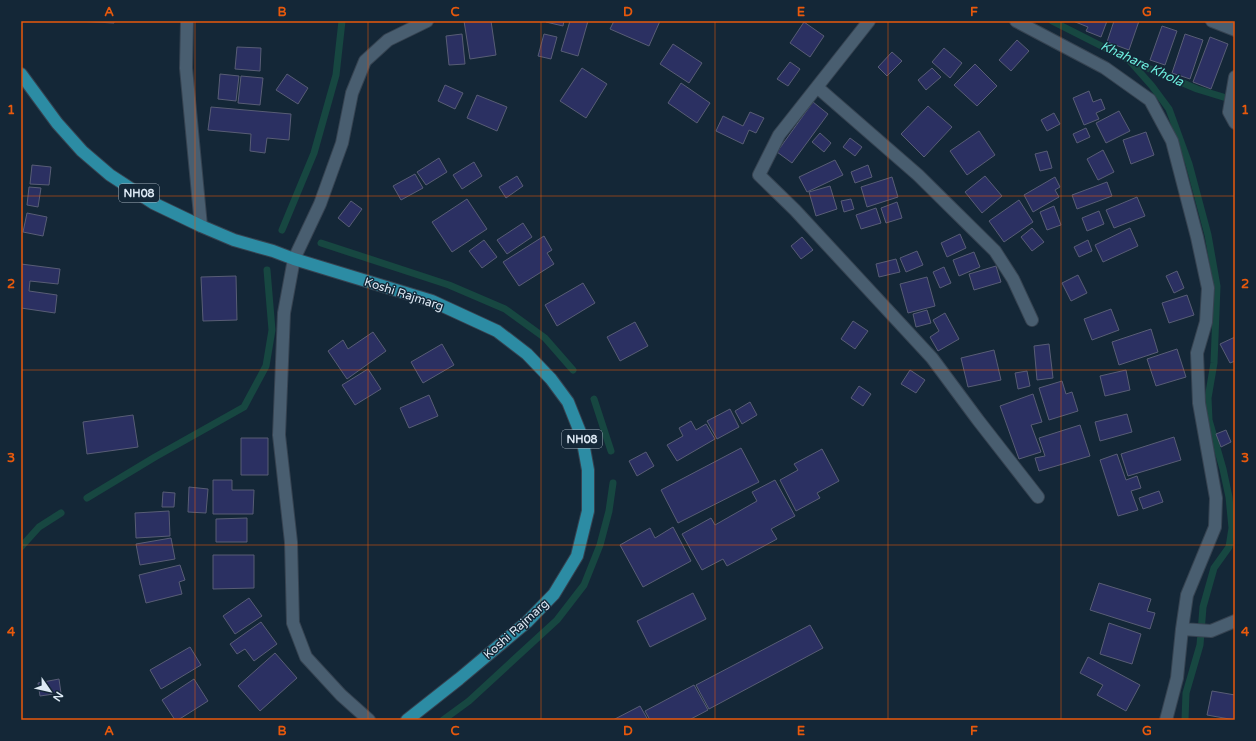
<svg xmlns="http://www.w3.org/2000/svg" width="1256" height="741" font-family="'Varela Round',sans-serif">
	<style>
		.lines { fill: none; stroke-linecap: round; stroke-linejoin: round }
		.stream { stroke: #174741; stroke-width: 7 }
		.building { fill: #2b3062; stroke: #585d75 }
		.minor-casing { stroke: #364351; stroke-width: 14 }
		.primary-casing { stroke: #364351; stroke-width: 14 }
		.minor { stroke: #495e70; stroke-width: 12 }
		.primary { stroke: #2c8ca4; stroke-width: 12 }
		.grid { fill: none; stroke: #e8590c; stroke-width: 1; stroke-opacity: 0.55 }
		.labels { text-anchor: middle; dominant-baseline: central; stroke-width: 3; stroke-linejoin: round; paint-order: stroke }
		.shield { fill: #142737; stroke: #a1afbb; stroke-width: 1 }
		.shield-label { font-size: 11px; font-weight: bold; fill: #dde9f4 }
		.street-label { font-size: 12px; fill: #dde9f4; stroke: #142737 }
		.water-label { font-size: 13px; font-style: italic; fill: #6ceddd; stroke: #142737 }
		.neatline { fill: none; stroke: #e8590c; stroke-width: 1.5 }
		.grid-label { font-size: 13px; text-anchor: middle; font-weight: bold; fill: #e8590c }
	</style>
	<rect width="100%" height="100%" fill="#142737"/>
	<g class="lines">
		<!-- stream -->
		<path class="stream" d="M1052 21 1129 60 1197 89 1233 100
			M1129 60 1152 86 1169 109 1189 164 1208 235 1217 286 1214 363 1208 398 1209 420 1223 469 1229 497 1232 528 1229 547 1214 568 1203 607 1200 645 1186 693 1185 720
			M282 230 314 153 336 75 342 21
			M321 243 449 285 505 309 545 338 573 370
			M594 399 611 451
			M87 498 155 457 244 407 266 366 272 330 267 270
			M21 547 39 527 61 513
			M443 720 469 701 557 620 584 585 600 545 609 511 613 483"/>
	</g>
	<!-- building -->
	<path class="building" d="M77 21H114V23Z
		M464 21H491L496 55 470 59Z
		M547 21H564L563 26 546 22Z
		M570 21H588L578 56 561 51Z
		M614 21H660L649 46 610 29Z
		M1073 21H1107L1101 37 1086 31 1088 27Z
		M1114 21H1139L1129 50 1107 42Z
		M804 22 824 36 810 57 790 43Z
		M1162 26 1177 31 1165 65 1150 60Z
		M462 34 465 64 449 65 446 36Z
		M544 34 557 37 551 59 538 56Z
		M1185 34 1203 40 1190 79 1172 73Z
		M1210 37 1228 44 1211 89 1193 82Z
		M1017 40 1029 51 1011 71 999 60Z
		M673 44 702 63 689 83 660 64Z
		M237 47 261 48 260 71 235 69Z
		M944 48 962 63 950 78 932 62Z
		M892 52 902 61 887 76 878 67Z
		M790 62 800 69 788 86 777 79Z
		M975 64 997 86 977 106 954 85Z
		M582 68 607 84 586 118 560 101Z
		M932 68 941 77 926 90 918 80Z
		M220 74 239 76 236 101 218 99Z
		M287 74 308 88 298 104 276 90Z
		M241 76 263 78 260 105 238 103Z
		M681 83 710 103 697 123 668 103Z
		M445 85 463 93 455 109 438 101Z
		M1089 91 1093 102 1101 99 1105 109 1096 113 1099 119 1084 125 1073 98Z
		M477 95 507 107 497 131 467 118Z
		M813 102 828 114 792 163 777 152Z
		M928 106 952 127 924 157 901 134Z
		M211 107 291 114 289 140 267 138 265 153 250 151 251 134 208 130Z
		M1119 111 1130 131 1106 143 1096 123Z
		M750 112 764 118 756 133 749 130 743 144 716 131 723 116 743 126Z
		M1054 113 1060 124 1047 131 1041 120Z
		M1086 128 1090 137 1077 143 1073 134Z
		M979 131 995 155 967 175 950 151Z
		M1146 132 1154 155 1131 164 1123 140Z
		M820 133 831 143 824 152 812 142Z
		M850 138 862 147 855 156 843 147Z
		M1103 150 1114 172 1098 180 1087 159Z
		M1047 151 1052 168 1040 171 1035 154Z
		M439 158 447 172 426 185 417 172Z
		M835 160 843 175 807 192 799 177Z
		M474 162 482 176 462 189 453 175Z
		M32 165 51 167 49 185 30 184Z
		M868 165 872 177 855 183 851 172Z
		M415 174 423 188 401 200 393 186Z
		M517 176 523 186 506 198 499 187Z
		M985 176 1002 196 982 213 965 192Z
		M892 177 898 197 867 207 861 187Z
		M1055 177 1060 187 1055 190 1059 197 1033 212 1024 195Z
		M1107 182 1112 196 1077 209 1072 195Z
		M830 186 837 209 816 216 809 192Z
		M29 187 41 188 38 207 27 205Z
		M1137 197 1145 216 1114 228 1106 210Z
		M467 199 487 229 452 252 432 222Z
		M851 199 854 209 844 212 841 201Z
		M1019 200 1033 222 1004 242 989 221Z
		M351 201 362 209 349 227 338 218Z
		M897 202 902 218 886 223 881 208Z
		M1054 206 1061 225 1047 230 1040 212Z
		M876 208 881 223 861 229 856 215Z
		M1099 211 1104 224 1087 231 1082 218Z
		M27 213 47 217 43 236 23 232Z
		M523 223 532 237 507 254 497 240Z
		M1032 228 1044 242 1032 251 1021 237Z
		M1130 228 1138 246 1103 262 1095 245Z
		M960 234 966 248 947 257 941 243Z
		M544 236 552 250 547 253 554 264 519 286 503 262Z
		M802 237 813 250 801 259 791 246Z
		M484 240 497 257 482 268 469 251Z
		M1088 240 1092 251 1079 257 1074 247Z
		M917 251 923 265 906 272 900 258Z
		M974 252 980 267 959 276 953 260Z
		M896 259 900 272 879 277 876 264Z
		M21 264 60 269 58 284 30 281 29 291 57 295 55 313 21 308Z
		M996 266 1001 282 974 290 969 274Z
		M944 267 951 283 940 288 933 272Z
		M1177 271 1184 288 1174 293 1166 276Z
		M1078 275 1087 293 1071 301 1062 283Z
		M236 276 237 320 203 321 201 277Z
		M927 277 935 306 908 313 900 284Z
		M583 283 595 303 557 326 545 305Z
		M1187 295 1194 315 1169 323 1162 303Z
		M1111 309 1119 330 1092 340 1084 319Z
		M927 310 931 323 916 327 913 314Z
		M945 313 959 339 938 351 930 337 939 331 933 320Z
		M853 321 868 331 855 349 841 339Z
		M635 322 648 346 620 361 607 337Z
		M1151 329 1158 352 1119 365 1112 342Z
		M373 332 386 351 347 379 328 351 343 340 348 349Z
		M1235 337V361L1230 363 1220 344Z
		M442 344 454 365 423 383 411 362Z
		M1049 344 1053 378 1037 380 1034 346Z
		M1177 349 1186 377 1156 386 1147 359Z
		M994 350 1001 380 968 387 961 358Z
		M368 369 381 389 355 405 342 385Z
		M910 370 925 380 916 393 901 384Z
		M1126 370 1130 390 1105 396 1100 376Z
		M1027 371 1030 386 1018 389 1015 373Z
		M1062 381 1066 394 1072 392 1078 411 1049 420 1039 388Z
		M859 386 871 394 863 406 851 398Z
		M1033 394 1042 422 1031 425 1041 452 1019 459 1000 406Z
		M429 395 438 416 409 428 400 408Z
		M750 402 757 415 742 424 735 411Z
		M730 409 739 427 717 439 707 421Z
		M1127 414 1132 432 1100 441 1095 422Z
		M133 415 138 447 87 454 83 422Z
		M691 421 696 430 706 424 715 439 677 461 667 445 683 436 679 428Z
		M1080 425 1090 456 1039 471 1035 458 1045 456 1039 438Z
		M1226 430 1231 442 1221 447 1216 434Z
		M1174 437 1181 460 1128 476 1121 454Z
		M241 438H268V475H241Z
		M741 448 759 482 678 523 661 490Z
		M822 449 839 481 817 493 820 498 796 511 780 480 798 470 794 464Z
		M646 452 654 466 637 476 629 461Z
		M1117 454 1126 480 1137 476 1141 488 1131 491 1138 510 1118 516 1100 460Z
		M213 480H232V490H254L253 514H213Z
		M775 480 795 516 771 529 777 539 727 566 723 559 702 570 682 534 711 518 715 525 757 501 752 492Z
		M189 487 208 489 206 513 188 512Z
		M1159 491 1163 502 1143 509 1139 498Z
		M163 492 175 493 174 507H162Z
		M169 511 170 536 136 538 135 513Z
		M247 518V542H216V519Z
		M673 527 691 561 643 587 620 545 650 528 655 538Z
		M171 538 175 559 140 565 136 544Z
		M213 555H254V588L213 589Z
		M180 565 185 580 179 582 182 594 146 603 139 575Z
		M1099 583 1151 599 1147 611 1155 613 1150 629 1090 610Z
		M693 593 706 619 650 647 637 621Z
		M249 598 262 616 235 634 223 616Z
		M261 622 277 644 254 661 245 649 237 654 230 644Z
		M1109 623 1141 634 1132 664 1100 654Z
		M810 625 823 648 709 709 696 685Z
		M190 647 201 665 161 689 150 670Z
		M275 653 297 678 260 711 238 686Z
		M1088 657 1140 685 1126 711 1097 695 1103 685 1080 673Z
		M59 679 61 693 40 696 38 683Z
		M194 679 208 701 178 720H175L162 700Z
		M694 685 708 710 689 720H650L645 711Z
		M1212 691 1235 695V720L1207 715Z
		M640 706 648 720H613Z"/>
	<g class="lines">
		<defs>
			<path id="minor" d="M187 21 186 68 201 226
				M869 21 779 135 759 175 795 210 932 358 978 420 1038 497
				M1016 21 1105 68 1150 100 1172 141 1197 237 1208 288 1206 322 1197 353 1199 403 1216 498 1215 527 1187 595 1182 629
				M1212 21 1235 30
				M1235 77 1229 112 1235 123
				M817 87 918 175 995 251 1013 279 1032 320
				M369 720 341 695 306 657 293 623 291 542 279 435 284 313 294 259 320 204 342 143 352 93 365 61 388 40 427 21
				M1166 720 1177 678 1182 629 1211 631 1235 621"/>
			<path id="primary" d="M21 74 57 123 82 151 110 175 153 203 201 226 234 240 273 251 294 259 432 301 497 331 527 354 551 379 568 402 582 437 588 470V511L577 556 554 594 527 622 459 679 407 720"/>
		</defs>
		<!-- minor casing -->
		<use href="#minor" class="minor-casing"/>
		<!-- primary casing -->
		<use href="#primary" class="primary-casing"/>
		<!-- minor -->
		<use href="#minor" class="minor"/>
		<!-- primary -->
		<use href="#primary" class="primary"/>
	</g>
	<!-- grid -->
	<path class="grid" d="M195 21V720M368 21V720M541 21V720M715 21V720M888 21V720M1061 21V720M21 196H1235M21 370H1235M21 545H1235"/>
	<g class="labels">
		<!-- shield labels -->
		<g class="shield">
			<rect x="119" y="184" width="40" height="18" rx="3"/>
			<rect x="562" y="430" width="40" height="18" rx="3"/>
		</g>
		<g class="shield-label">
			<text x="139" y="193">NH08</text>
			<text x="582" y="439">NH08</text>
		</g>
		<!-- street labels -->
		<g class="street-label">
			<text transform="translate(404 294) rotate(18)">Koshi Rajmarg</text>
			<text transform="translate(516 629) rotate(-42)">Koshi Rajmarg</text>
		</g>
		<!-- water labels -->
		<g class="water-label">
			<text transform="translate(1142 64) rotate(25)">Khahare Khola</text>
		</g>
	</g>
	<!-- border -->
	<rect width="1256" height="741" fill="none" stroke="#142737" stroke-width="44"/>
	<!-- north arrow -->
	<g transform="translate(50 691) rotate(124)" stroke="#142737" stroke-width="3" paint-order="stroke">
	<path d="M0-3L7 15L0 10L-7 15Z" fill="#dde9f4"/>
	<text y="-6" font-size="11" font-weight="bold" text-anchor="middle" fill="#dde9f4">N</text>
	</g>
	<rect x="22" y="22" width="1212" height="697" class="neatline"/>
	<g class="grid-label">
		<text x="109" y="16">A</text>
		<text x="282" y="16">B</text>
		<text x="455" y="16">C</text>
		<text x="628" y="16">D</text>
		<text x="801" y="16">E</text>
		<text x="974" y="16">F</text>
		<text x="1147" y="16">G</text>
		<text x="11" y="114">1</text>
		<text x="1245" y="114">1</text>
		<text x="11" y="288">2</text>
		<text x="1245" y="288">2</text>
		<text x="11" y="462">3</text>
		<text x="1245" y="462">3</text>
		<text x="11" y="636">4</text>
		<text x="1245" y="636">4</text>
		<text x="109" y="735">A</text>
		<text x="282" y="735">B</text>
		<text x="455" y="735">C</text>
		<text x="628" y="735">D</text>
		<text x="801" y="735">E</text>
		<text x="974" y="735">F</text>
		<text x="1147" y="735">G</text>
	</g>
</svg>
